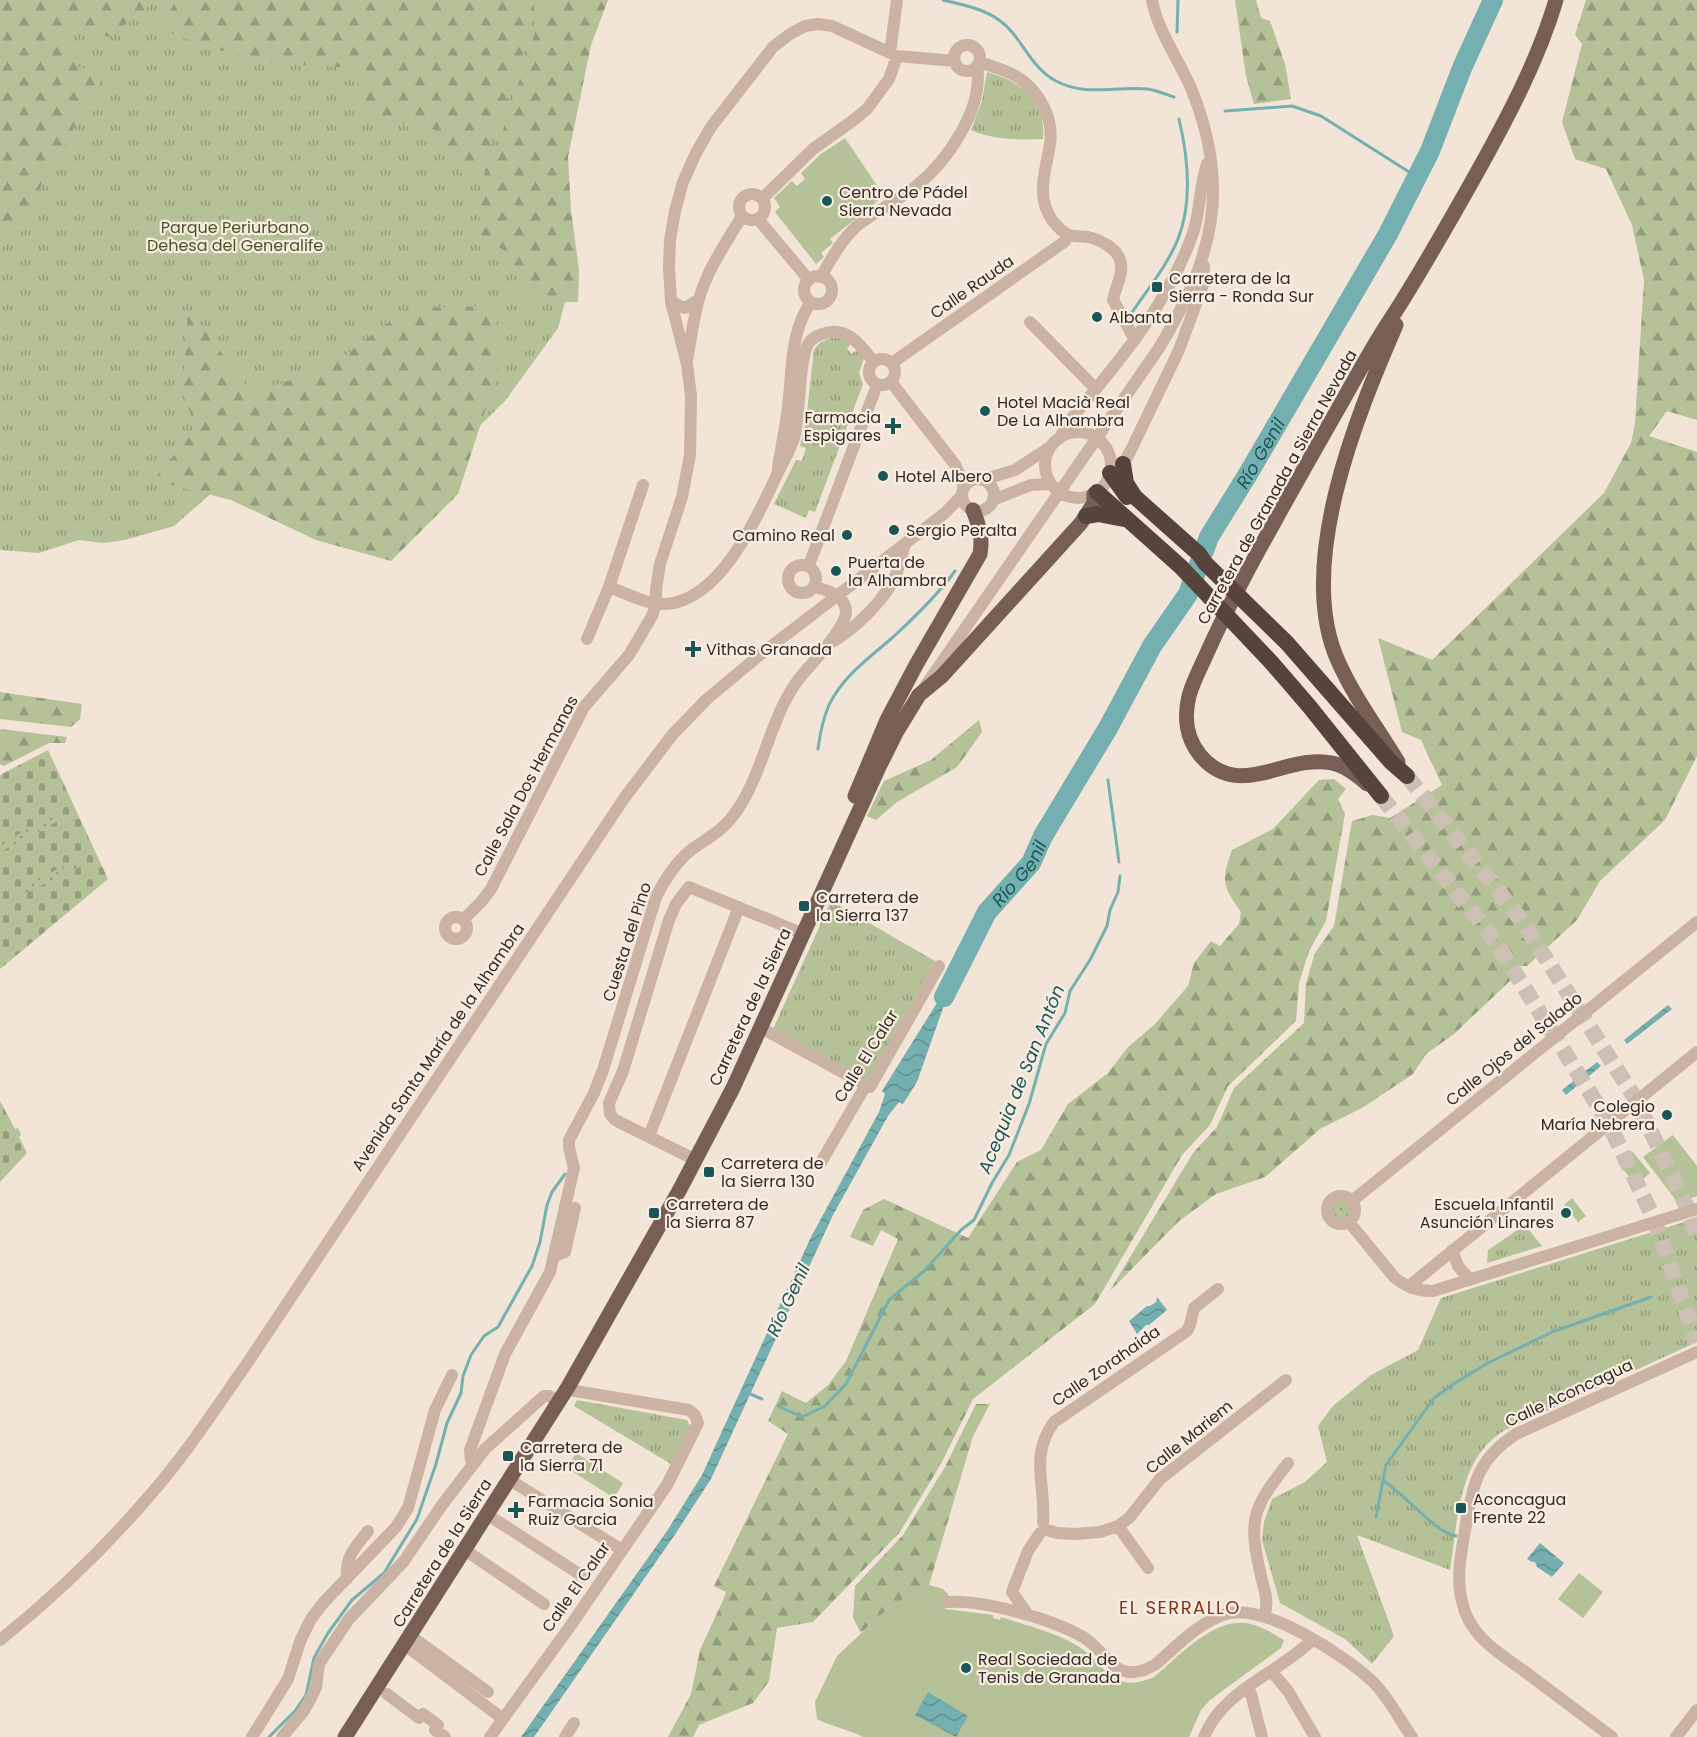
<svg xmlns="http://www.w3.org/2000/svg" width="1697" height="1737" font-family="Poppins,sans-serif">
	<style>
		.grass { fill: url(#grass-tufts) }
		.forest { fill: url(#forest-firs) }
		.cemetery { fill: url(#cemetery-stones) }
		.garden { fill: url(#garden-dots) }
		.pitch { fill: #b5c197 }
		.water { fill: url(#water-waves) }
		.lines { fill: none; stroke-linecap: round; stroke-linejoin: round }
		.stream { stroke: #75b0b0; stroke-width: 3 }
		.river { stroke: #75b0b0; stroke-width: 20 }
		.highway-tunnel { stroke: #ccbfb3; stroke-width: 16; stroke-dasharray: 16 8; stroke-linecap: butt }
		.minor { stroke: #cab3a3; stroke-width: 12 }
		.major { stroke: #775f55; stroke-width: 15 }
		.highway { stroke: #56433c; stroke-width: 16 }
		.poi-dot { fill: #195657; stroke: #faeee3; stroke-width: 2 }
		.labels { text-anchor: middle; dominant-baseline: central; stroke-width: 4.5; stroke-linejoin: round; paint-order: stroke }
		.poi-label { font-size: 16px; fill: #352925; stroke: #faeee3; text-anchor: start }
		.park-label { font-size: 16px; fill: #465428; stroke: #faeee3 }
		.street-label { font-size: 16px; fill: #352925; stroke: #faeee3 }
		.water-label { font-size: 18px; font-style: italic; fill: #195657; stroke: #faeee3 }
		.neighbourhood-label { font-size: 18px; letter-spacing: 1.5px; fill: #87301b; stroke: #faeee3 }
	</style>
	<defs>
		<pattern id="grass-tufts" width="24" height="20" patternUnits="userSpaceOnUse" patternTransform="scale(1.5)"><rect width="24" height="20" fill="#b5c197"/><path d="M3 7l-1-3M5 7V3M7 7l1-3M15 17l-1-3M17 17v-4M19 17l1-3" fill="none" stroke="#949d7b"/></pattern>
		<pattern id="forest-firs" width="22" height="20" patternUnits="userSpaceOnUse" patternTransform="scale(1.5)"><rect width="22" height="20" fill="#b5c197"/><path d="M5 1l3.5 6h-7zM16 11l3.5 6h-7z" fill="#949d7b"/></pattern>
		<pattern id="cemetery-stones" width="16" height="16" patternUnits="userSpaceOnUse" patternTransform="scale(1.5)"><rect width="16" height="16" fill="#b5c197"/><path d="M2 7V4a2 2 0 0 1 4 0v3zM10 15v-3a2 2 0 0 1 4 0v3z" fill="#949d7b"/></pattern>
		<pattern id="garden-dots" width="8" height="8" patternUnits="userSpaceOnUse" patternTransform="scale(1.5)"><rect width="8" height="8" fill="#b5c197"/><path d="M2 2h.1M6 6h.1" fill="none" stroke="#949d7b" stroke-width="1.8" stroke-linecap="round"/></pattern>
		<pattern id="water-waves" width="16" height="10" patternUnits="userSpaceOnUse" patternTransform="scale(1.5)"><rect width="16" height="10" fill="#75b0b0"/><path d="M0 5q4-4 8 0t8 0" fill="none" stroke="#618f8f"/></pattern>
	</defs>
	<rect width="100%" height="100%" fill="#f2e4d7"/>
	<!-- grass -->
	<path class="grass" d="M0 0H589L564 136 567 294 558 328 505 401 457 448 214 491 174 526 125 540 103 543 79 540 39 553 0 550Z
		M987 72C1022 82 1046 100 1043 139 1019 140 994 140 971 130L982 101Z
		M830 338H839L852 343 847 348 851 354 857 350 864 358 859 373 863 384 815 512 809 510 806 518 774 504 796 460 802 461 806 448 800 446 806 421 814 349 821 342Z
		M831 901 935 961 868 1080 773 1029Z
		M1572 1198 1586 1216 1578 1222 1564 1205Z
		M1697 1218V1342L1505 1430C1457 1459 1458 1521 1450 1570L1357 1535 1394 1636 1372 1664 1345 1639 1280 1603 1262 1540 1264 1522 1272 1499 1305 1482 1327 1462 1318 1426 1333 1406 1371 1375 1418 1350 1441 1298Z
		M1525 1225 1542 1246 1487 1263 1488 1250Z
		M577 1400 687 1420 690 1426 671 1464 574 1406Z"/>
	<!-- forest -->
	<path class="forest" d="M0 0H152L149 6 109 37 69 20 67 54 77 66 104 75 46 178 0 252Z
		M176 0H534C536 21 526 44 520 63 507 104 492 143 475 182L462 174 436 130 364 115 354 68 271 63 208 47 160 29Z
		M539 0H608L591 45 568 157 571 210 579 270 578 302 528 303 511 254 479 236 480 195 485 170 498 145 534 36 540 9Z
		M1235 0H1256L1261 18 1270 21 1285 64 1291 99 1254 104 1246 76Z
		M1586 0H1697V420L1667 411 1649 436 1697 452V756L1665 820 1600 881 1577 920 1527 966H1520L1513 972V978L1454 1034 1426 1054 1413 1074 1362 1108 1320 1129 1265 1177 1216 1194 1179 1221 1109 1292 1193 1153 1217 1127 1234 1088 1304 1023 1306 983 1315 953 1334 926 1352 821 1373 815 1390 818 1442 785 1421 740 1402 732 1378 638 1432 660 1604 493 1631 443 1635 423 1644 280 1632 225 1606 169 1575 159 1562 122 1582 44 1575 35Z
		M495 306 500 365 458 494 391 561 316 540 231 500 153 480 196 429 183 393 188 308 252 394 333 364 408 308Z
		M0 692 82 704 80 719 71 727 0 719Z
		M979 720 982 732 957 767 897 802 876 820 867 816 884 781 931 760Z
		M0 729 67 737 65 743H49L4 766 0 764Z
		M1334 779 1346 789 1338 799 1345 814 1326 921 1309 951 1299 983 1296 1021 1228 1086 1210 1125 1182 1155 1095 1304 973 1399 942 1462 900 1532 813 1622 777 1628 769 1681 753 1703 699 1725 693 1737H668L691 1694 700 1650 724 1598 726 1592 714 1586 788 1434 768 1421 782 1391 806 1403 828 1385 846 1361 898 1239 881 1230 873 1246 850 1237 863 1210 884 1199 968 1238 1017 1162 1041 1150 1068 1104 1108 1073 1128 1047 1154 1025 1188 986 1194 963 1211 941 1220 946 1239 924 1241 912C1222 885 1221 881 1232 850L1273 829 1319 780Z
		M976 1404H990L973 1436 929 1585C903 1598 883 1613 861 1633L853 1618 855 1586 903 1535 945 1467Z"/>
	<!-- cemetery -->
	<path class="cemetery" d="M48 750 108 879 0 969V775Z
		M0 1101 15 1129 18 1128 21 1135 19 1137 27 1153 0 1182Z"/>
	<!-- garden -->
	<path class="garden" d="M57 814 60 820 0 852V844Z
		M79 859 82 866 22 895 18 888Z
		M1331 1210a10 10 0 1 1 20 0a10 10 0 1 1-20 0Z"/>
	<!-- pitch -->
	<path class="pitch" d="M845 138 884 196 830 239 833 243 821 253 824 257 816 264 775 212 780 207 774 198 792 181 797 186 805 179 801 173 821 154Z
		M1673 1135 1697 1166V1196L1678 1203 1643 1157Z
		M1632 1151 1650 1173 1636 1185 1618 1163Z
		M576 1453 623 1483 614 1498 567 1468Z
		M1579 1573 1603 1592 1583 1618 1558 1599Z
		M929 1585 943 1589 948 1594 945 1609 993 1615V1618L1000 1620 1001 1617C1025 1625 1054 1632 1076 1645 1107 1663 1110 1696 1154 1677 1178 1657 1212 1619 1245 1623 1260 1625 1272 1633 1284 1640L1281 1648 1210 1700 1201 1710 1189 1737H863C848 1729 832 1727 817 1719L815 1702 837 1656 885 1611 907 1596Z"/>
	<!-- water -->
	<path class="water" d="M955 974 917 1082 903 1104 899 1102 888 1116 833 1215 711 1479 674 1536 534 1737H521L667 1531 702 1475 811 1237 879 1112 885 1094 882 1091Z
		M1668 1005 1672 1009 1627 1044 1624 1040Z
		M1597 1062 1601 1066 1566 1095 1562 1090Z
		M1157 1297 1167 1310 1149 1325H1146L1137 1334 1129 1321 1147 1306H1150L1156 1302Z
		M1540 1543 1564 1563 1552 1577 1537 1567 1535 1562H1532L1527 1559Z
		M928 1692 968 1716 956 1737 915 1715Z"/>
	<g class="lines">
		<!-- stream -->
		<path class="stream" d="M943 0C961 4 984 9 999 20 1022 36 1030 68 1056 81 1086 97 1115 86 1147 89 1156 90 1165 94 1174 97
			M1177 32 1178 0
			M1225 111 1292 106 1321 116 1417 177
			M1131 314C1147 290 1167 266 1178 239 1193 201 1188 157 1179 119
			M818 749C820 733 823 719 829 705 843 676 869 658 892 638 915 617 937 596 955 571
			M1108 780 1119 862
			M748 1393 762 1399
			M778 1406 802 1417 825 1406 846 1384 889 1300 925 1270 961 1230 974 1220 992 1183 1009 1155 1029 1104 1046 1044 1065 1013 1070 991 1090 960 1107 926 1110 910 1118 892 1120 876
			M1384 1481C1404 1494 1436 1533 1456 1536
			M1376 1517 1386 1465 1434 1398 1455 1383 1488 1363 1552 1332 1651 1297
			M269 1737 295 1711 306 1695 314 1658 328 1633 352 1600 384 1573 417 1519 436 1464 447 1423 461 1393 463 1376 471 1355 484 1336 498 1327 532 1266 540 1242 547 1205 552 1192 565 1174"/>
		<!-- river -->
		<path class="river" id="s1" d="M944 997 987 912 1031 863 1043 836 1108 728 1152 646 1188 594 1209 537 1248 474 1388 234 1430 151 1462 68 1493 0"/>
		<!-- highway-tunnel -->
		<path class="highway-tunnel" d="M1407 776 1522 921 1635 1098 1687 1207 1697 1237
			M1381 796 1497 944 1607 1120 1654 1219 1697 1342"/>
		<!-- minor -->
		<path class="minor" d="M954 58a13 13 0 1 1 26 0a13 13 0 1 1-26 0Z
			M890 53 897 0
			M979 62C991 66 1003 69 1014 75 1038 88 1054 117 1050 144 1046 171 1035 195 1052 220 1056 225 1063 233 1069 235 1075 237 1082 236 1088 237 1101 240 1119 249 1121 264 1123 276 1115 288 1113 300L1135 340
			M739 207a13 13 0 1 1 26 0a13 13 0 1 1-26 0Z
			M762 199 813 149 851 122 867 109 889 79 897 56
			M758 219 809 280
			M804 290a14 14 0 1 1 28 0a14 14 0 1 1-28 0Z
			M821 277C831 259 842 239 858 225 876 211 897 201 915 187 948 161 984 108 977 66
			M671 302 685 308 698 300
			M1030 322 1096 389
			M869 372a13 13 0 1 1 26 0a13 13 0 1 1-26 0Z
			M687 360C691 340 693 319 699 299 708 268 726 243 742 216
			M892 363 1064 242 1069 235
			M891 382 956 466 964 488
			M1045 465a33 33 0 1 1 66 0a33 33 0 1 1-66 0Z
			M1060 438 1067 424C1115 366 1166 308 1192 236 1201 212 1199 186 1207 164
			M1117 467 1123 464 1131 450 1179 350 1203 285 1204 266
			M778 469C780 450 785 432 787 414 793 376 788 335 811 302
			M962 495a16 16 0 1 1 32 0a16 16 0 1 1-32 0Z
			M982 480 1015 470 1050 447
			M993 500 1031 485 1051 484
			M788 579a14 14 0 1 1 28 0a14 14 0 1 1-28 0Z
			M809 565 877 385
			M609 587C626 593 647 605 666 604 720 600 755 521 775 479 782 463 791 451 795 434 800 412 799 359 808 344 811 339 816 336 822 334 846 325 860 344 873 361
			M587 639 609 587 643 485
			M834 641C858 626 887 598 897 572 900 563 902 553 905 544
			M924 688 1159 348C1213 259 1232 188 1191 88 1178 58 1158 32 1152 0
			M445 928a11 11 0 1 1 22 0a11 11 0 1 1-22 0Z
			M463 920 481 902 491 889 584 707 629 655 652 616 656 604V590L660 564 682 497 690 455 691 396 687 364 671 302 669 267 670 240 675 211 683 182 696 153 711 127 773 47 790 34 805 26 818 24 832 26 897 56 955 61
			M761 1028 866 1085
			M649 1136 739 907
			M696 1160 615 1120 610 1114 609 1103 623 1071 669 920 676 904 689 887 804 934
			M820 1164 866 1085 870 1087 939 966
			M1327 1210a14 14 0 1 1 28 0a14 14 0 1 1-28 0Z
			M1352 1201 1697 922
			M1349 1222 1394 1277C1406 1287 1417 1291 1433 1291L1697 1209
			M1452 1250 1458 1266 1470 1280
			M554 1256 565 1252 575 1208
			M1412 1288 1414 1282 1697 1052
			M473 1463 471 1460 470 1450 505 1354 550 1272 574 1168 569 1147V1140L594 1093 603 1070 656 897C665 879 675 863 691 850 706 839 722 831 733 816 764 775 768 721 798 680 809 666 848 627 846 610 844 595 827 590 815 587
			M510 1480 622 1550
			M488 1515 584 1577
			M1043 1522C1046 1485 1029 1456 1054 1422L1187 1331 1190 1325 1194 1308 1218 1289
			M1118 1526 1148 1568
			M1047 1530 1057 1533 1075 1534 1100 1532 1118 1526 1129 1518 1160 1479 1286 1380
			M465 1550 544 1604
			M347 1579C345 1556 355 1548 368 1531
			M1012 1592 1028 1551 1040 1533
			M1012 1592 1028 1615
			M947 1602C982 1599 1052 1619 1083 1637 1098 1645 1106 1663 1121 1670 1133 1675 1145 1671 1156 1664 1177 1646 1199 1622 1226 1614 1263 1602 1346 1656 1372 1681 1388 1696 1399 1719 1412 1737
			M1264 1617C1269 1601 1265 1592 1261 1576 1248 1519 1252 1509 1288 1463
			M411 1636 488 1692
			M0 1640C55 1596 105 1548 151 1494 186 1454 215 1409 246 1365L625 797 673 734 707 699 761 654 945 513 962 495
			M405 1645 503 1719
			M1271 1671 1288 1691 1315 1737
			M1247 1688 1251 1694 1262 1737
			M387 1694 419 1718 423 1714 438 1725 435 1730 445 1737
			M252 1737 288 1679 301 1639 311 1619 324 1602 396 1527 408 1508 435 1410 452 1375
			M282 1737 303 1712 311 1698 316 1687 319 1664 349 1619 404 1561 442 1505 485 1449 544 1396H549L559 1402
			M490 1737 571 1625 667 1485 698 1423 695 1415 689 1410 575 1391 568 1387
			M565 1737 574 1723
			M1204 1737C1223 1689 1280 1673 1313 1639
			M1612 1737C1583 1715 1553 1693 1524 1671 1507 1659 1487 1646 1475 1630 1469 1622 1465 1613 1463 1605 1454 1577 1463 1546 1467 1518 1474 1479 1481 1457 1516 1434L1697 1352
			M1676 1737 1697 1710"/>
		<!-- major -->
		<path class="major" d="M1396 325C1357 415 1295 565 1338 661 1354 697 1378 729 1398 762
			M1367 784C1357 775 1346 766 1332 763 1286 753 1239 802 1200 755 1186 738 1184 716 1189 696 1193 681 1201 667 1207 653 1226 611 1248 569 1271 528 1294 486 1318 444 1342 402 1358 373 1374 344 1392 317 1423 269 1451 219 1479 169 1509 115 1538 60 1556 0
			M855 796 887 720 916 665 980 554C983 538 979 525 973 510
			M345 1737 568 1387 679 1191 733 1088 879 767 897 731 919 695 942 676 1081 523 1094 503V494"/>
		<!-- highway -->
		<path class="highway" d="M1123 464 1126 483 1135 497 1199 554 1205 563 1287 643 1391 762 1407 776
			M1110 473 1127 497
			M1097 492 1181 567 1271 662 1309 706 1381 796
			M1086 516 1098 514 1124 519"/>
	</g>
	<!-- markers -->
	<g class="poi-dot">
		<circle cx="827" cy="201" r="6"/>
		<rect x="1151" y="281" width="12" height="12" rx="3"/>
		<circle cx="1097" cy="317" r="6"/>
		<circle cx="985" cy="411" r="6"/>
		<path d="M890 417h6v6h6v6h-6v6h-6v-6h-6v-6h6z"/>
		<circle cx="883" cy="476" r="6"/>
		<circle cx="894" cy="530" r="6"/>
		<circle cx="847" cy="535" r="6"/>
		<circle cx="836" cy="571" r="6"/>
		<path d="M690 640h6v6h6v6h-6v6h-6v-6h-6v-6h6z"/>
		<rect x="798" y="900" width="12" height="12" rx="3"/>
		<circle cx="1667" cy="1115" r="6"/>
		<rect x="703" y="1166" width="12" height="12" rx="3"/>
		<rect x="648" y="1207" width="12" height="12" rx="3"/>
		<circle cx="1566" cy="1213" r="6"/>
		<rect x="502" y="1450" width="12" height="12" rx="3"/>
		<rect x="1455" y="1502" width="12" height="12" rx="3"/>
		<path d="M513 1501h6v6h6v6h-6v6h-6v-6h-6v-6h6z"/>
		<circle cx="966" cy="1668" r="6"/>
	</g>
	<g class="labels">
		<!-- poi labels -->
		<g class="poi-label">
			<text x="839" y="192">Centro de Pádel<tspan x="839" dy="18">Sierra Nevada</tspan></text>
			<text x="1169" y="278">Carretera de la<tspan x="1169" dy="18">Sierra - Ronda Sur</tspan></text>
			<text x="1109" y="317">Albanta</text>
			<text x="997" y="402">Hotel Macià Real<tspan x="997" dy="18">De La Alhambra</tspan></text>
			<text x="881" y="417" text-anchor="end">Farmacia<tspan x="881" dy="18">Espigares</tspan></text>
			<text x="895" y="476">Hotel Albero</text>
			<text x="906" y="530">Sergio Peralta</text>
			<text x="835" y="535" text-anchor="end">Camino Real</text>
			<text x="848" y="562">Puerta de<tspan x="848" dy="18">la Alhambra</tspan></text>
			<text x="706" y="649">Vithas Granada</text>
			<text x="816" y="897">Carretera de<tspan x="816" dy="18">la Sierra 137</tspan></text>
			<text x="1655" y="1106" text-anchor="end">Colegio<tspan x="1655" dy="18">María Nebrera</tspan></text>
			<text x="721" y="1163">Carretera de<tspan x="721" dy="18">la Sierra 130</tspan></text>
			<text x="666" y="1204">Carretera de<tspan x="666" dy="18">la Sierra 87</tspan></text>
			<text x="1554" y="1204" text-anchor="end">Escuela Infantil<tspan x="1554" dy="18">Asunción Linares</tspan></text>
			<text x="520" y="1447">Carretera de<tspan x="520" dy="18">la Sierra 71</tspan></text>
			<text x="1473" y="1499">Aconcagua<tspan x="1473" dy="18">Frente 22</tspan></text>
			<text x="528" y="1501">Farmacia Sonia<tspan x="528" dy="18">Ruiz Garcia</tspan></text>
			<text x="978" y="1659">Real Sociedad de<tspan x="978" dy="18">Tenis de Granada</tspan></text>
		</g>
		<!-- park labels -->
		<g class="park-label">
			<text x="235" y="227">Parque Periurbano<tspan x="235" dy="18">Dehesa del Generalife</tspan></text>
		</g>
		<!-- street labels -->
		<g class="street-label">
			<text transform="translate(972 287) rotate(-35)">Calle Rauda</text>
			<text transform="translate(1277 487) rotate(-61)">Carretera de Granada a Sierra Nevada</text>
			<text transform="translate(526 786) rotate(-62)">Calle Sala Dos Hermanas</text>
			<text transform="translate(627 942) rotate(-72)">Cuesta del Pino</text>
			<text transform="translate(750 1007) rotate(-65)">Carretera de la Sierra</text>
			<text transform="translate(438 1047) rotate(-56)">Avenida Santa María de la Alhambra</text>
			<text transform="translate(1514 1049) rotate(-39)">Calle Ojos del Salado</text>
			<text transform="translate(866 1056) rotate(-58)">Calle El Calar</text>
			<text transform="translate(1106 1366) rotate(-35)">Calle Zorahaida</text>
			<text transform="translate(1569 1393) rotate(-25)">Calle Aconcagua</text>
			<text transform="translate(1189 1437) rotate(-39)">Calle Mariem</text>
			<text transform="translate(442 1553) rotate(-58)">Carretera de la Sierra</text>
			<text transform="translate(576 1587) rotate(-55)">Calle El Calar</text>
		</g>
		<!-- water labels -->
		<g class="water-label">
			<text stroke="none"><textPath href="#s1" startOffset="632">Río Genil</textPath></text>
			<text stroke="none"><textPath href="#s1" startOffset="146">Río Genil</textPath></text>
			<text transform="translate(1021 1079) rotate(-68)">Acequia de San Antón</text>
			<text transform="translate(788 1300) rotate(-65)">Río Genil</text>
		</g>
		<!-- neighbourhood labels -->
		<g class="neighbourhood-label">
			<text x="1180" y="1607">EL SERRALLO</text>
		</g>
	</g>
</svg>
